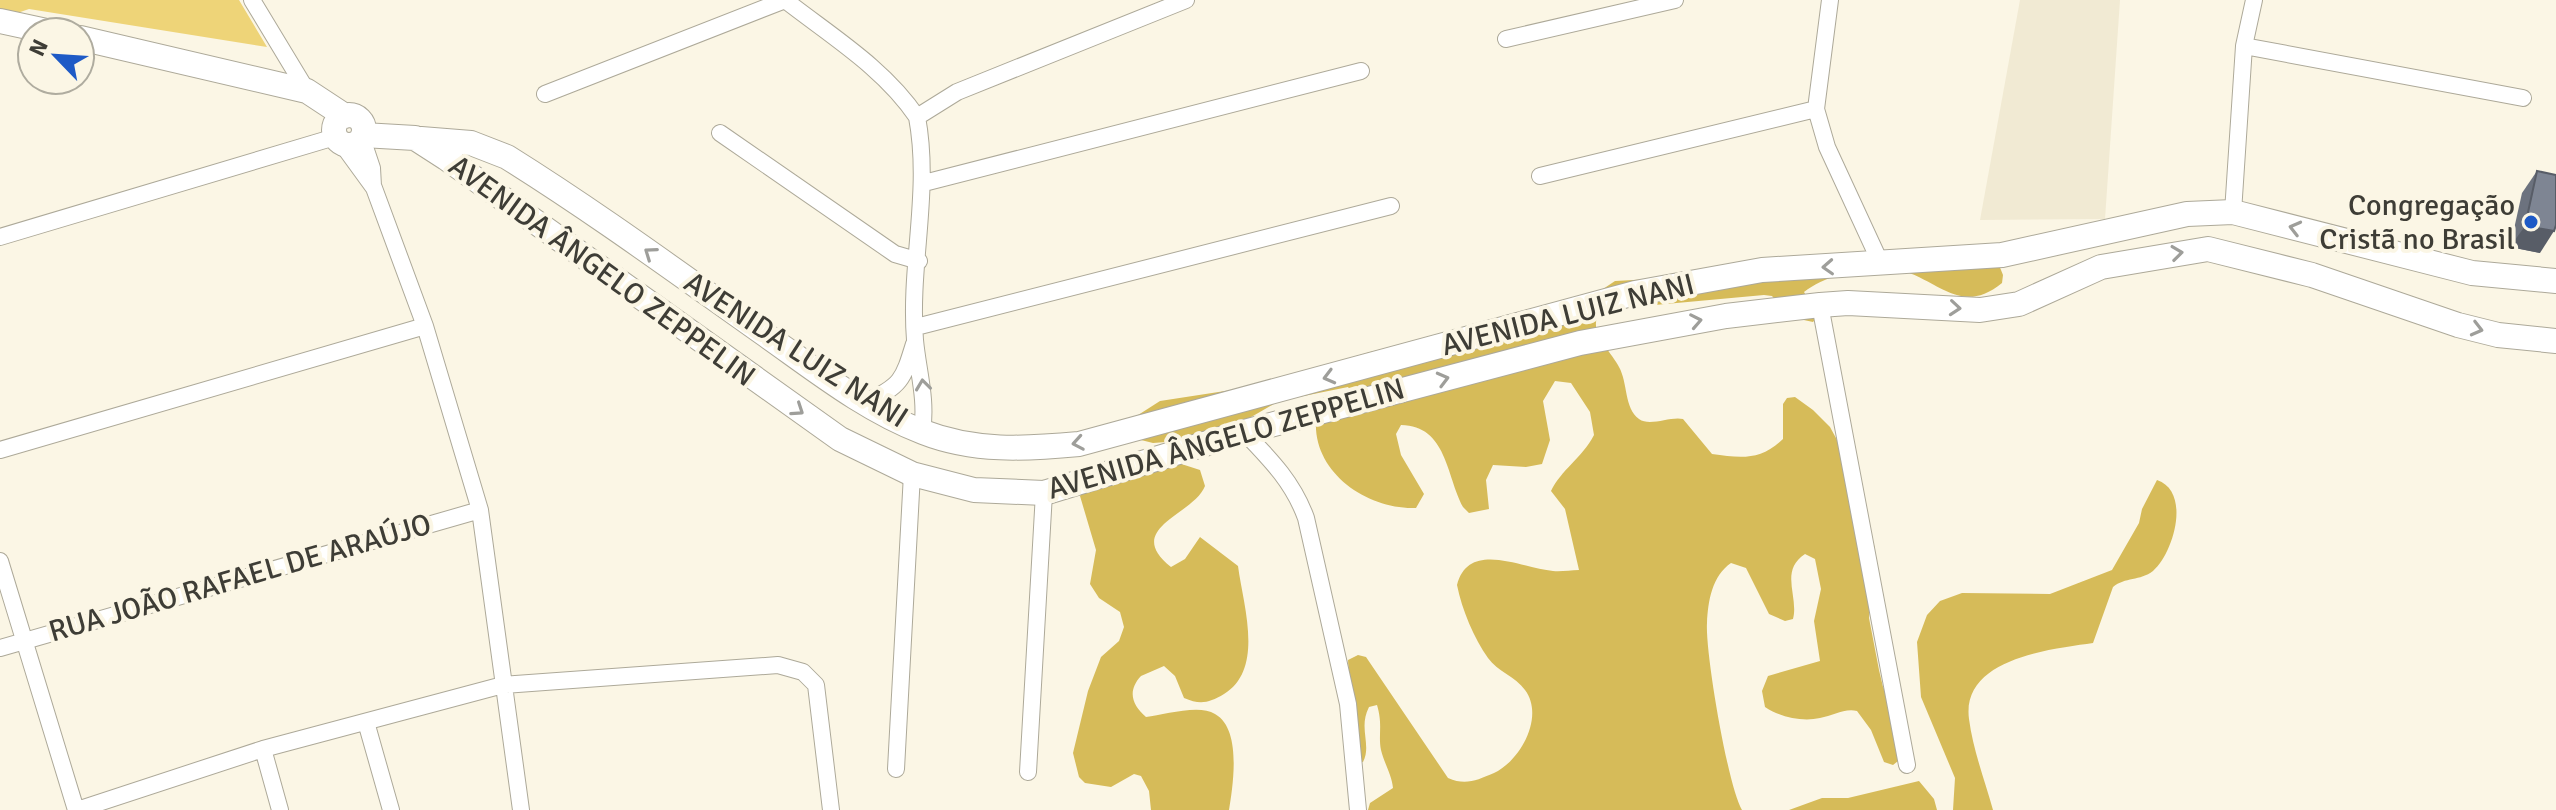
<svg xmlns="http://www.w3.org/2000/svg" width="2556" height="810" font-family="Signika,sans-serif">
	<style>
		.built { fill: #f1ead3 }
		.green { fill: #eed478 }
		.forest { fill: #d6bb59 }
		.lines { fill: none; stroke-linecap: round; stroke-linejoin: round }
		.street-casing { stroke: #ada999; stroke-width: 18 }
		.secondary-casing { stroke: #ada999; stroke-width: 26 }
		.street { stroke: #fff; stroke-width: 16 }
		.secondary { stroke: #fff; stroke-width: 24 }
		.wall { fill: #6c727e }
		.shaded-wall { fill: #585d67 }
		.building { fill: #7e8593; stroke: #585d67; stroke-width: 2 }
		.oneway { stroke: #9e9e9a }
		.poi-dot { fill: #1e5ac6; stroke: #fbf6e5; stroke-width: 3 }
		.labels { text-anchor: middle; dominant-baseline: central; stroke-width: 8; stroke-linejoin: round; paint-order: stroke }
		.poi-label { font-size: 30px; fill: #3e3d36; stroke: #fbf6e5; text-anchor: end }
		.street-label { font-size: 30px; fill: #3e3d36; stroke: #fbf6e5 }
	</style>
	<rect width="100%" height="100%" fill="#fbf6e5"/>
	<!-- built -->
	<path class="built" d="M2020 0H2120L2105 219 1980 220Z"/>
	<!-- green -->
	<path class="green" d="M0 0H239L267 47 29 9 0 19Z"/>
	<!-- forest -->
	<path class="forest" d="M1997 260 2003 275 2002 283C1958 319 1935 274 1893 269 1864 265 1827 275 1804 292L1818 316 1813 322 1790 317 1772 296 1764 295 1622 308 1597 317C1591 336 1611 351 1619 367 1628 383 1624 408 1639 419 1650 427 1670 416 1683 419L1712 454C1741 458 1760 461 1783 439V404L1787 398 1795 397 1813 410 1830 427 1843 451 1875 548 1869 618 1879 670 1883 687 1910 736 1908 753 1893 765 1884 762 1871 730 1857 711C1844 708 1833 716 1820 718 1802 722 1780 717 1765 707L1762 691 1768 676 1820 661 1814 621 1821 589 1815 559 1805 554C1779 571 1799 597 1793 619L1785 621 1769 614 1746 568 1731 563C1712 576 1708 601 1707 623 1705 652 1728 787 1742 810H1368L1370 803 1393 788C1392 775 1384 763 1381 750 1378 735 1383 725 1377 705L1369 707C1358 728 1372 745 1363 762L1354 764 1348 660 1358 655 1366 657 1448 778C1466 786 1477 780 1494 773 1520 761 1545 717 1525 690 1516 677 1497 671 1488 658 1474 638 1462 610 1457 585 1469 539 1523 569 1553 571 1561 572 1570 570 1579 570L1565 509 1551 491C1561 470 1582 458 1594 435L1590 412 1571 383 1555 381 1543 401 1550 440 1542 464 1526 467 1493 465 1486 480 1489 509 1469 513 1463 507C1446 475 1447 426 1401 425L1396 434 1401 455 1424 494 1416 508C1368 510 1313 473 1316 421L1354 395 1348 387 1279 401 1246 420 1179 441 1153 443 1137 439 1135 417 1160 401 1251 387 1370 352 1588 299 1615 281Z
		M1169 460 1200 470 1205 486C1194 515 1122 528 1171 567L1185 559 1200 537 1238 566C1243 605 1265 669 1224 694 1209 703 1200 705 1184 698L1175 676 1164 666 1141 676C1127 691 1132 705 1146 717 1164 715 1199 704 1215 714 1242 729 1233 785 1229 810H1151L1149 791 1141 776 1134 774 1111 787 1085 783 1079 777 1073 753 1088 691 1101 657 1119 641 1124 627 1120 612 1099 598 1090 584 1096 550 1080 496 1084 490Z
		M2157 480C2192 492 2173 554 2153 571 2140 581 2125 577 2113 587L2093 643C2052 649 1961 658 1969 719 1973 750 1985 781 1993 810H1953L1955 778 1921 697 1917 642 1927 615 1940 601 1962 593 2050 594 2112 570 2139 523 2142 509Z
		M1919 781 1934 799 1937 810H1789L1822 798H1848Z"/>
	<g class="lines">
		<defs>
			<path id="street" d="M252 0 307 91
				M785 0C831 36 884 68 917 117
				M1830 0 1816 109 1827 147 1881 264
				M1506 39 1675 0
				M2244 46 2523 98
				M545 94 785 0
				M720 133 895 254 919 261
				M362 138 372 168 373 186
				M342 144 374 188 425 326 480 510 521 810
				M1540 176 1816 109
				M924 183 1361 71
				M2233 212 2244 46 2254 0
				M0 237 335 137
				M1820 305 1907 765
				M916 327 1391 206
				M866 402C901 386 903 380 914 344
				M922 432C927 399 918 372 915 340 909 265 931 192 917 117L957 92 1186 0
				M1244 432C1270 459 1293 482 1306 518L1348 704 1358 810
				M0 450 425 326
				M0 561 76 810
				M0 648 480 510
				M366 722 391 810
				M263 749 280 810
				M896 769 912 474
				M1028 772 1044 493
				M77 810 263 749 503 685 778 665 803 672 816 685 831 810"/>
			<path id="secondary" d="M0 21 51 32
				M80 38 307 91 345 116
				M334 130a15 15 0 1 1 30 0a15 15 0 1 1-30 0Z
				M363 135 415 138 446 158 840 439 912 474 974 490 1044 493 1244 432 1580 343 1726 316 1820 305 1848 303 1980 310 2019 304 2101 267 2208 249 2312 275 2458 325 2498 335 2556 341
				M421 139 471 143 507 157C595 212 678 273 763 333 813 368 865 410 923 432 974 452 1025 449 1079 444L1635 293 1762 270 2002 255 2187 214 2233 212 2472 273 2556 281"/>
		</defs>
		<!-- street casing -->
		<use href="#street" class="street-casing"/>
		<!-- secondary casing -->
		<use href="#secondary" class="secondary-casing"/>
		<!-- street -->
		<use href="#street" class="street"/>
		<!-- secondary -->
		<use href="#secondary" class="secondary"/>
	</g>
	<!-- wall -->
	<path class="wall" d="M2537 171 2540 253 2510 247 2522 193Z"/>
	<!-- shaded-wall -->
	<path class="shaded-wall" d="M2525 226 2554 231 2540 253 2510 247Z"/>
	<!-- building -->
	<path class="building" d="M2537 171 2556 175V225L2554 231 2525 226Z"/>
	<!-- one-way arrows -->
	<defs><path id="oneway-chevron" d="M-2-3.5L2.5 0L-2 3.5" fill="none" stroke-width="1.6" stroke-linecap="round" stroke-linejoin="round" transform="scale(2)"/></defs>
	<g class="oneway">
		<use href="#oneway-chevron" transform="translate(2295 228) rotate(-166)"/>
		<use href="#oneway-chevron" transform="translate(650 253) rotate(-145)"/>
		<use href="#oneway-chevron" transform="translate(2177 253) rotate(-7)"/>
		<use href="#oneway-chevron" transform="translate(1828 267) rotate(177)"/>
		<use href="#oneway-chevron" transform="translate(1955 308) rotate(5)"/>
		<use href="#oneway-chevron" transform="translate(1696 321) rotate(-11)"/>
		<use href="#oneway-chevron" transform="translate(2477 329) rotate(14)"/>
		<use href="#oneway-chevron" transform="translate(1329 377) rotate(165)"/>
		<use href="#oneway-chevron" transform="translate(1443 379) rotate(-15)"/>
		<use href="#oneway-chevron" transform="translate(923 385) rotate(-97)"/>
		<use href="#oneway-chevron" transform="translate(798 410) rotate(34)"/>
		<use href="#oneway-chevron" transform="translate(1078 443) rotate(170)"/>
	</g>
	<!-- markers -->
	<circle class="poi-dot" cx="2531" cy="222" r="8"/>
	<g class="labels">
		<!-- poi labels -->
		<g class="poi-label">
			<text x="2515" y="205">Congregação<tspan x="2515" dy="34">Cristã no Brasil</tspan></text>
		</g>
		<!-- street labels -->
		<g class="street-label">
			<text transform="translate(602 271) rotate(36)">AVENIDA ÂNGELO ZEPPELIN</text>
			<text transform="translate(1568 315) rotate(-14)">AVENIDA LUIZ NANI</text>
			<text transform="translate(796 350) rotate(33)">AVENIDA LUIZ NANI</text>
			<text transform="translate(1226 439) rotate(-16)">AVENIDA ÂNGELO ZEPPELIN</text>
			<text transform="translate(240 578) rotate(-16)">RUA JOÃO RAFAEL DE ARAÚJO</text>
		</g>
	</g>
	<!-- north arrow -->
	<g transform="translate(56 56) rotate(295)"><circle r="38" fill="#fbf6e5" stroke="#afac9f" stroke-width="2"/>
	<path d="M0-6L14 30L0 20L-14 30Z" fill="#1e5ac6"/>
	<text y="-12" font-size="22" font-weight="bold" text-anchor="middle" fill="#3e3d36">N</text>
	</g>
</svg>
